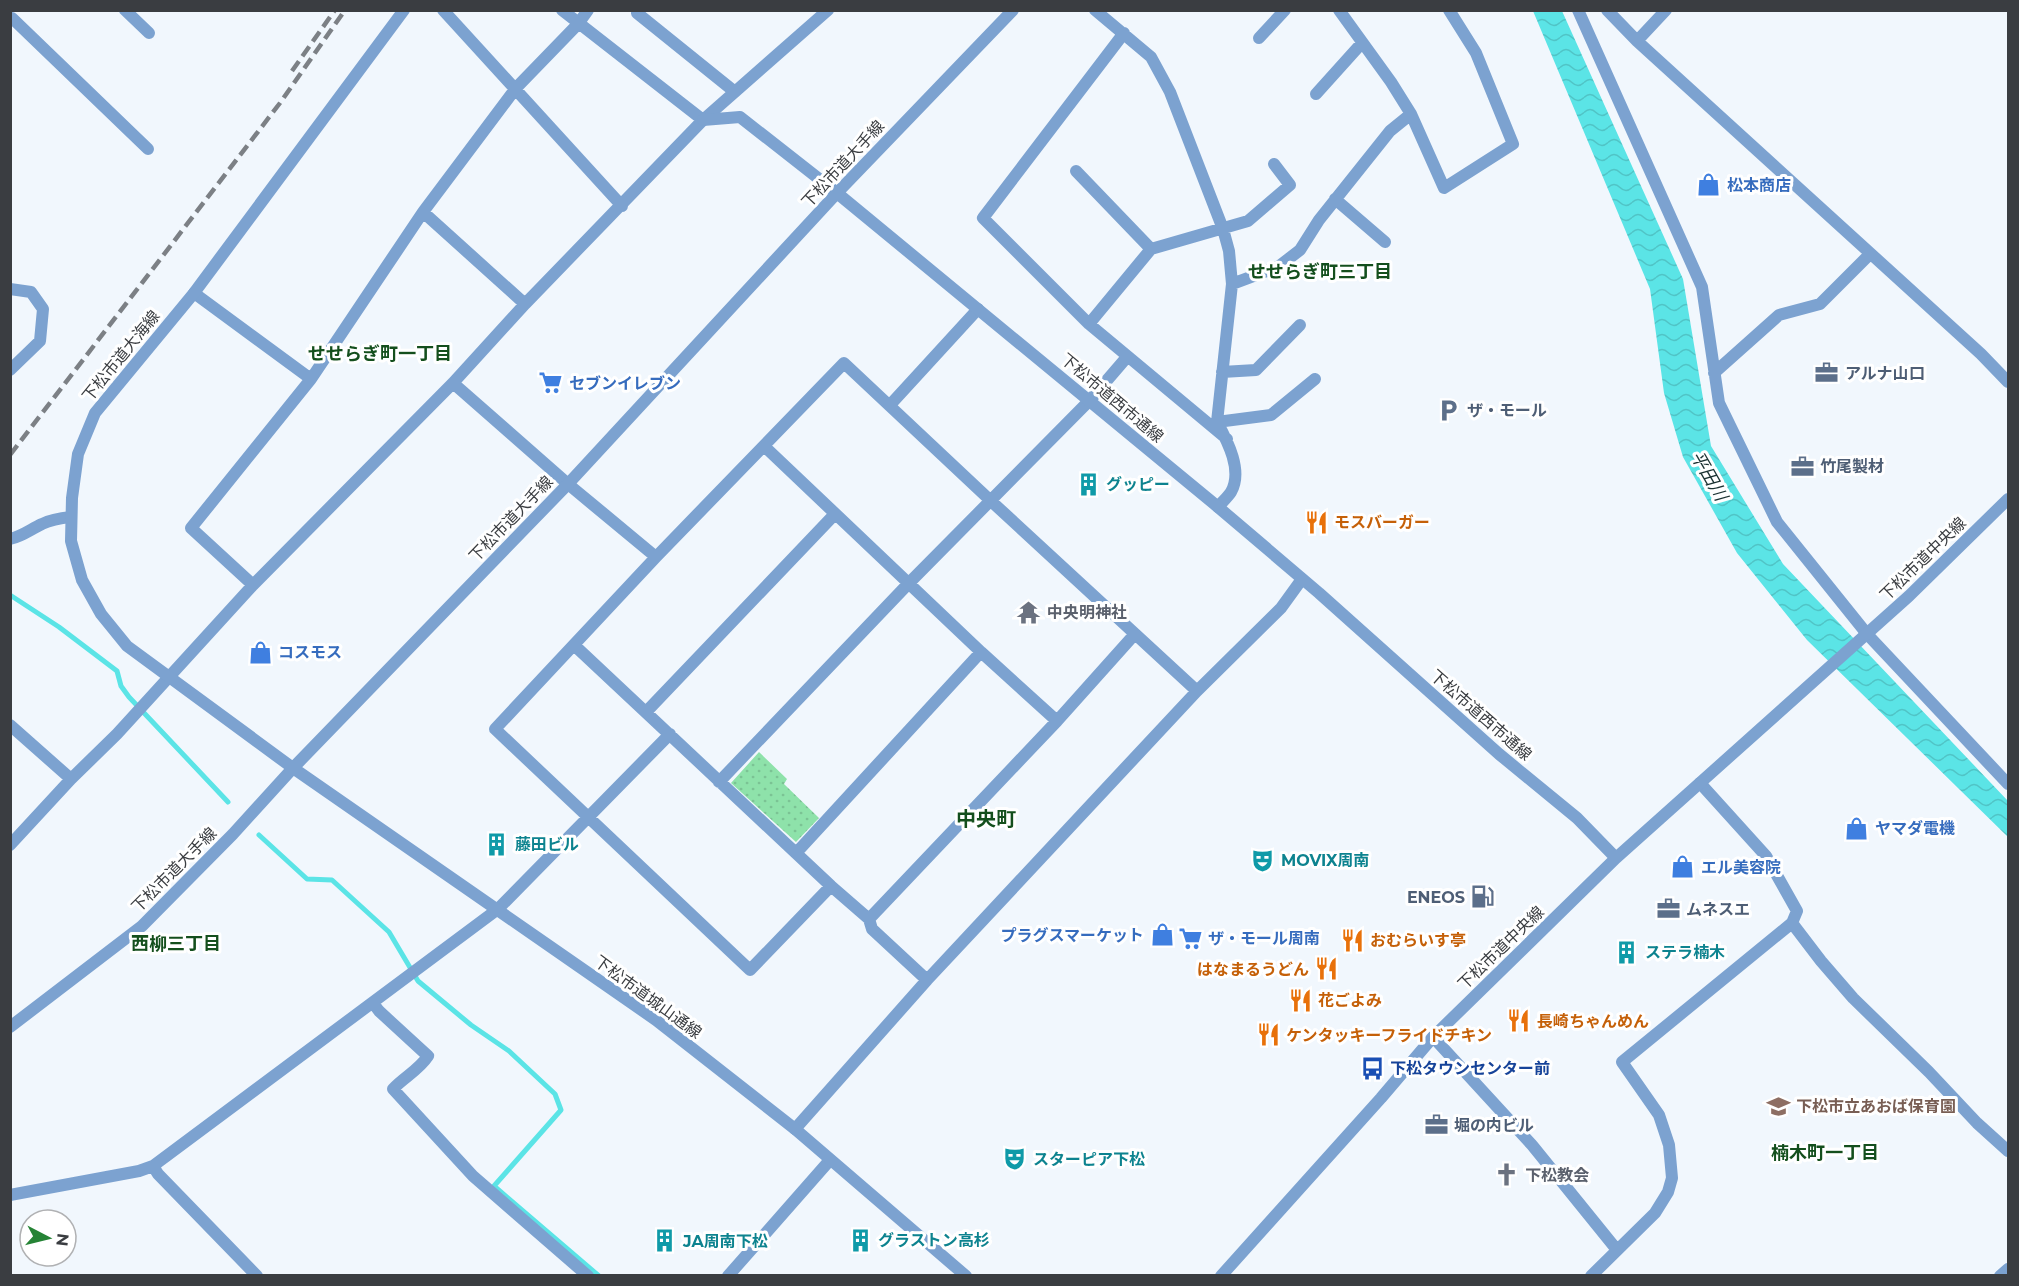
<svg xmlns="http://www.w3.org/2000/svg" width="2019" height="1286" font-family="Montserrat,'Noto Sans JP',sans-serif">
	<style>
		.park { fill: url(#park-dots) }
		.water { fill: url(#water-waves) }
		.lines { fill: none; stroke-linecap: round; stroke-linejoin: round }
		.stream { stroke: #5be4e6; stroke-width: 5 }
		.minor { stroke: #7ca2d0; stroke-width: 12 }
		.tertiary { stroke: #7ca2d0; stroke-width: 12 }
		.rail { stroke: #7c8085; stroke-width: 4.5; stroke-dasharray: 12 6; stroke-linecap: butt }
		.labels { text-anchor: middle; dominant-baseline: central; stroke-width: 6; stroke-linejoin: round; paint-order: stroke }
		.street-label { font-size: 16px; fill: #3a3d41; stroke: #fff }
		.shop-label { font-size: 16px; font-weight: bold; fill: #366cbe; stroke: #fff; text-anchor: start }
		.service-label { font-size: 16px; font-weight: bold; fill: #4e5e75; stroke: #fff; text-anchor: start }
		.culture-label { font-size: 16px; font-weight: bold; fill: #0d838f; stroke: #fff; text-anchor: start }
		.food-label { font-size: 16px; font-weight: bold; fill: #c56008; stroke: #fff; text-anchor: start }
		.worship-label { font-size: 16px; font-weight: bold; fill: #5b616d; stroke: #fff; text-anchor: start }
		.transit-label { font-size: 16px; font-weight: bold; fill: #164399; stroke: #fff; text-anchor: start }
		.education-label { font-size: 16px; font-weight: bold; fill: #785e54; stroke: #fff; text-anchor: start }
		.neighbourhood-label { font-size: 18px; font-weight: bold; fill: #144f1d; stroke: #fff }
		.water-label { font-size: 18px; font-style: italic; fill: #1b3232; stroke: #fff }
		.quarter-label { font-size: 20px; font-weight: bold; fill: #144f1d; stroke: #fff }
	</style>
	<defs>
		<pattern id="park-dots" width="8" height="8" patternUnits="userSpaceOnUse" patternTransform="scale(1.5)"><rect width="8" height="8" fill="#8ee2aa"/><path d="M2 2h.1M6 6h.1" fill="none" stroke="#7bc394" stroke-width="1.8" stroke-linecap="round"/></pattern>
		<pattern id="water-waves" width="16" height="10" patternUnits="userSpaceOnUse" patternTransform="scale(1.5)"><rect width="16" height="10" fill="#5be4e6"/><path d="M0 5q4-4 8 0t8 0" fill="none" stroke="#50c4c6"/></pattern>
	</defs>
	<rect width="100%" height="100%" fill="#f1f7fd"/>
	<!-- park -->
	<path class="park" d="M759 752 787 779 784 784 819 818 796 842 731 783Z"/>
	<!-- water -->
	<path class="water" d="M1533 11H1562L1683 279 1711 446 1783 564 2008 801V837L1807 640 1737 553 1683 457 1664 393 1650 289Z"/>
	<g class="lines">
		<!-- stream -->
		<path class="stream" d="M10 595 59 627 117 671 121 686 129 697 228 802
			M259 835 307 879 332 880 389 932 418 981 471 1025 509 1051 555 1094 561 1110 494 1186 599 1276"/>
		<!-- minor -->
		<path class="minor" d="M125 10 149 33
			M443 10 622 206
			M562 10 703 120
			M1095 10 1151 57 1170 92 1223 229 1229 251 1232 284 1217 422C1228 442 1243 471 1231 492 1228 497 1222 502 1218 507
			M1339 10 1391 82 1411 114 1444 188 1513 144 1476 53 1449 10
			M1578 10 1702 287 1719 403 1777 522 1867 634 2008 784
			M1607 10 1637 41 1981 354 2008 382
			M637 13 735 92
			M12 18 148 149
			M1124 33 983 218 1089 324 1227 439
			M1259 38 1285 10
			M1637 41 1666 10
			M1316 94 1361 44
			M1076 171 1151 249
			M1335 199 1385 242
			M423 212 525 304
			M1232 284 1278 267 1300 250 1319 220 1390 131 1411 114
			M10 289 31 292 43 309 40 341 10 370
			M194 293 311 379
			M1089 324 1151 249 1248 221 1290 185 1274 164
			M1222 372 1256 370 1300 325
			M1714 373 1779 315 1820 304 1870 254
			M453 383 568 484 656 557
			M890 405 978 309
			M1217 422 1271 415 1315 379
			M764 446 981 652 1057 721
			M10 539C23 536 31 529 42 524 52 519 61 518 71 517
			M253 585 191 528 311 379 423 212 516 88 578 24 588 10
			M574 645 831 886 869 919 872 929 927 980
			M647 711 834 515
			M10 725 71 779
			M719 782 909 583 1090 400 1127 357
			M10 845 71 779 117 734 253 585 453 383 525 304 703 120 828 10
			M797 852 981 652
			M831 886 750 970 495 729 656 557 844 363 991 501 1197 691
			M869 919 1057 721 1134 635
			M1792 923 1821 961 1853 998 1929 1072 1977 1123 2008 1151
			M373 1003 379 1011 428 1056C419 1070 404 1077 393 1089L473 1176 588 1276
			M1433 1037 1532 1145 1617 1250
			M795 1129 927 980 1197 691 1281 608 1302 579
			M153 1166 158 1174 257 1276
			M10 1195 139 1171 153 1166 498 909 670 734
			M728 1276 830 1160
			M1591 1276 1655 1213 1668 1192 1672 1178 1669 1145 1659 1115 1622 1062 1792 923 1797 911 1766 856 1700 783
			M2000 1276 2008 1269"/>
		<!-- tertiary -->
		<path class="tertiary" d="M404 10 194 293 95 413 78 454 72 498 71 541 82 580 101 614 127 646 293 768 656 1020 795 1129 966 1276
			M703 120 740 117 837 193 1218 507 1319 593 1499 754 1577 818 1616 858
			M10 1027 142 926 233 834 293 768 568 484 837 193 1013 10
			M1221 1276 1381 1098 1433 1037 1616 858 1909 596 2008 499"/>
		<!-- rail -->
		<path class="rail" d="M292 71 335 10
			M10 455 280 103 345 10"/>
	</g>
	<!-- icons -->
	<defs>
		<symbol id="shop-bare" viewBox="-9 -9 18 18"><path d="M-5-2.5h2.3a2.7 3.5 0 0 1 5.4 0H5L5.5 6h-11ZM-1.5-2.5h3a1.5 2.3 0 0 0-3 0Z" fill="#3f7fe0" stroke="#fff" stroke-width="2.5" paint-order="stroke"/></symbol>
		<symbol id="office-bare" viewBox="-9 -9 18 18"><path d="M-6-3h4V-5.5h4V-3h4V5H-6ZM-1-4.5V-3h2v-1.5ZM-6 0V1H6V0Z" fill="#5c6f8a" stroke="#fff" stroke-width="2.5" paint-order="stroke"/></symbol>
		<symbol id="supermarket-bare" viewBox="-9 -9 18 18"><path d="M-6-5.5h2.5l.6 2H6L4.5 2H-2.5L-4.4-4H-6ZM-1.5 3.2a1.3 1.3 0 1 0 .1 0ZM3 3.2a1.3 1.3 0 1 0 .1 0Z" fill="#3f7fe0" stroke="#fff" stroke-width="2.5" paint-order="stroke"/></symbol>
		<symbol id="parking-bare" viewBox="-9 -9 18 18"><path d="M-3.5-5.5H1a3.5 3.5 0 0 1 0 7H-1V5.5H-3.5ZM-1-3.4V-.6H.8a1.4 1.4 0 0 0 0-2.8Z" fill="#5c6f8a" stroke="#fff" stroke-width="2.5" paint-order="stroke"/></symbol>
		<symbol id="building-bare" viewBox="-9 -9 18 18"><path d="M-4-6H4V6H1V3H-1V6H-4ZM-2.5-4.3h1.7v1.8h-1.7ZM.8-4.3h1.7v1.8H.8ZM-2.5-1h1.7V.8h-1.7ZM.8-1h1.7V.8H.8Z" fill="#0f9aa8" stroke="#fff" stroke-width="2.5" paint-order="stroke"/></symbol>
		<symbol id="restaurant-bare" viewBox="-9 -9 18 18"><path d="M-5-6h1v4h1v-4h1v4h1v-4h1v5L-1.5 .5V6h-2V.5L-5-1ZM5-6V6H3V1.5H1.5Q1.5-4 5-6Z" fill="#e8710a" stroke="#fff" stroke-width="2.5" paint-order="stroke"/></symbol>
		<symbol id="temple-bare" viewBox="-9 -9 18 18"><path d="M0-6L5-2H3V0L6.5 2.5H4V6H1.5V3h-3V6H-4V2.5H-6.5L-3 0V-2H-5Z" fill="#6b7280" stroke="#fff" stroke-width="2.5" paint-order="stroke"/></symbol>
		<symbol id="theatre-bare" viewBox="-9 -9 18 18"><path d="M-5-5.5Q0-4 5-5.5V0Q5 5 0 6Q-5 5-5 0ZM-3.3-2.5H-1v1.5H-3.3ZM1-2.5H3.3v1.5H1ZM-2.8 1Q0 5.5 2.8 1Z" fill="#0f9aa8" stroke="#fff" stroke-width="2.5" paint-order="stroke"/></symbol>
		<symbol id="fuel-bare" viewBox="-9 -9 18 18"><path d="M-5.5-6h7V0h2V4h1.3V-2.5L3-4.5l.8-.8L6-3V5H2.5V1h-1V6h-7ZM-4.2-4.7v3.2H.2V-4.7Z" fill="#5c6f8a" stroke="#fff" stroke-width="2.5" paint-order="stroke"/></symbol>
		<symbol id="bus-bare" viewBox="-9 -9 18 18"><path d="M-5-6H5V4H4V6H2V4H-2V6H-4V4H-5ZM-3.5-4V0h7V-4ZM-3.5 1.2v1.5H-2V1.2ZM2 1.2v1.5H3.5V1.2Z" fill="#1a4fb4" stroke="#fff" stroke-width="2.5" paint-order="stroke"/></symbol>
		<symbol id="school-bare" viewBox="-9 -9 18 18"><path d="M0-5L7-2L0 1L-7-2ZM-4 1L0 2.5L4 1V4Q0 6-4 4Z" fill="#8d6e63" stroke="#fff" stroke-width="2.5" paint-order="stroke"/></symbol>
		<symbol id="church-bare" viewBox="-9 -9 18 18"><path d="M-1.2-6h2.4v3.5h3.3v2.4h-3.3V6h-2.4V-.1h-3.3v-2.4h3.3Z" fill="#6b7280" stroke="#fff" stroke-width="2.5" paint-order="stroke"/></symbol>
	</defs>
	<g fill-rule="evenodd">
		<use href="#shop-bare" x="1692" y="168" width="33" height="33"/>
		<use href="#office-bare" x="1810" y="356" width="33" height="33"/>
		<use href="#supermarket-bare" x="534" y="366" width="33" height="33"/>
		<use href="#parking-bare" x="1432" y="394" width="33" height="33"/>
		<use href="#office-bare" x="1786" y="450" width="33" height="33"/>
		<use href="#building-bare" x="1072" y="468" width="33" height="33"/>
		<use href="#restaurant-bare" x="1300" y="506" width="33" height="33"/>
		<use href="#temple-bare" x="1012" y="596" width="33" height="33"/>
		<use href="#shop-bare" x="244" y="636" width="33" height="33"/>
		<use href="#shop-bare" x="1840" y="812" width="33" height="33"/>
		<use href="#building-bare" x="480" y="828" width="33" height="33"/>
		<use href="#theatre-bare" x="1246" y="844" width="33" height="33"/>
		<use href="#shop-bare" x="1666" y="850" width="33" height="33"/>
		<use href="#fuel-bare" x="1466" y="880" width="33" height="33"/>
		<use href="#office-bare" x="1652" y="892" width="33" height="33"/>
		<use href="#shop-bare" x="1146" y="918" width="33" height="33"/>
		<use href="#supermarket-bare" x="1174" y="922" width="33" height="33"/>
		<use href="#restaurant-bare" x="1336" y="924" width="33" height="33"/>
		<use href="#building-bare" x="1610" y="936" width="33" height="33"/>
		<use href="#restaurant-bare" x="1310" y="952" width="33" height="33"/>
		<use href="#restaurant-bare" x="1284" y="984" width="33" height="33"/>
		<use href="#restaurant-bare" x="1502" y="1004" width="33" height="33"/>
		<use href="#restaurant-bare" x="1252" y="1018" width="33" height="33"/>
		<use href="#bus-bare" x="1356" y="1052" width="33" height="33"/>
		<use href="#school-bare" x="1762" y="1090" width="33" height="33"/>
		<use href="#office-bare" x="1420" y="1108" width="33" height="33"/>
		<use href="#theatre-bare" x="998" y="1142" width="33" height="33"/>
		<use href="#church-bare" x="1490" y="1158" width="33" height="33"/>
		<use href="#building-bare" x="844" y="1224" width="33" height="33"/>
		<use href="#building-bare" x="648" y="1224" width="33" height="33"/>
	</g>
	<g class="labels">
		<!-- street labels -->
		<g class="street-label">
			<text transform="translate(843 164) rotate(-47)">下松市道大手線</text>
			<text transform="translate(121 356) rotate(-51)">下松市道大海線</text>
			<text transform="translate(1112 398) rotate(40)">下松市道西市通線</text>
			<text transform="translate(511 519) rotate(-46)">下松市道大手線</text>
			<text transform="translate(1923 559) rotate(-44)">下松市道中央線</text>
			<text transform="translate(1481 715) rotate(41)">下松市道西市通線</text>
			<text transform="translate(174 870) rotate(-45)">下松市道大手線</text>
			<text transform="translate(1501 948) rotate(-44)">下松市道中央線</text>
			<text transform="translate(648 997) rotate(36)">下松市道城山通線</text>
		</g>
		<!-- shop labels -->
		<g class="shop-label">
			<text x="1727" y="185">松本商店</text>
			<text x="569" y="383">セブンイレブン</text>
			<text x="278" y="652">コスモス</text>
			<text x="1875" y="828">ヤマダ電機</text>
			<text x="1701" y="867">エル美容院</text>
			<text x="1144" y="935" text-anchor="end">プラグスマーケット</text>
			<text x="1208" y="938">ザ・モール周南</text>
		</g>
		<!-- service labels -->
		<g class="service-label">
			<text x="1845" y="373">アルナ山口</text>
			<text x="1467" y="410">ザ・モール</text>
			<text x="1820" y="466">竹尾製材</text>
			<text x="1465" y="897" text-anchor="end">ENEOS</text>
			<text x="1686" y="909">ムネスエ</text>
			<text x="1454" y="1125">堀の内ビル</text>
		</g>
		<!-- culture labels -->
		<g class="culture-label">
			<text x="1106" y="484">グッピー</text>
			<text x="515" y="844">藤田ビル</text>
			<text x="1281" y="860">MOVIX周南</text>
			<text x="1645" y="952">ステラ楠木</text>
			<text x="1033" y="1159">スターピア下松</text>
			<text x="878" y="1240">グラストン高杉</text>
			<text x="683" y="1241">JA周南下松</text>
		</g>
		<!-- food labels -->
		<g class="food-label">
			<text x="1334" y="522">モスバーガー</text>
			<text x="1370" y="940">おむらいす亭</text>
			<text x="1309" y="969" text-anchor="end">はなまるうどん</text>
			<text x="1318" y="1000">花ごよみ</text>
			<text x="1537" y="1021">長崎ちゃんめん</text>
			<text x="1286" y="1035">ケンタッキーフライドチキン</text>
		</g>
		<!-- worship labels -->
		<g class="worship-label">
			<text x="1047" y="612">中央明神社</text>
			<text x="1525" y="1175">下松教会</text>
		</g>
		<!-- transit labels -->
		<g class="transit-label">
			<text x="1390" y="1068">下松タウンセンター前</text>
		</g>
		<!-- education labels -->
		<g class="education-label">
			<text x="1796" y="1106">下松市立あおば保育園</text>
		</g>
		<!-- neighbourhood labels -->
		<g class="neighbourhood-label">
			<text x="1320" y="272">せせらぎ町三丁目</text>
			<text x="380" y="354">せせらぎ町一丁目</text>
			<text x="176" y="944">西柳三丁目</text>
			<text x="1825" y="1153">楠木町一丁目</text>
		</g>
		<!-- water labels -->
		<g class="water-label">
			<text transform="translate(1709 476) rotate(60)">平田川</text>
		</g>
		<!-- quarter labels -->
		<g class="quarter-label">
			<text x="986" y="819">中央町</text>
		</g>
	</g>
	<!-- border -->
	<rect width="2019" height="1286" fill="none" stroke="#3a3d41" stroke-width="24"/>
	<!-- north arrow -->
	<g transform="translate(48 1238) rotate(97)"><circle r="28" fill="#ffffff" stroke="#b0b1b3" stroke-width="1.5"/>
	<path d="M0-4.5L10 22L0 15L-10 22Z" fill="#258335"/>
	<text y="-9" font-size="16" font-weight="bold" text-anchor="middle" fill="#3a3d41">N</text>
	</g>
</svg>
